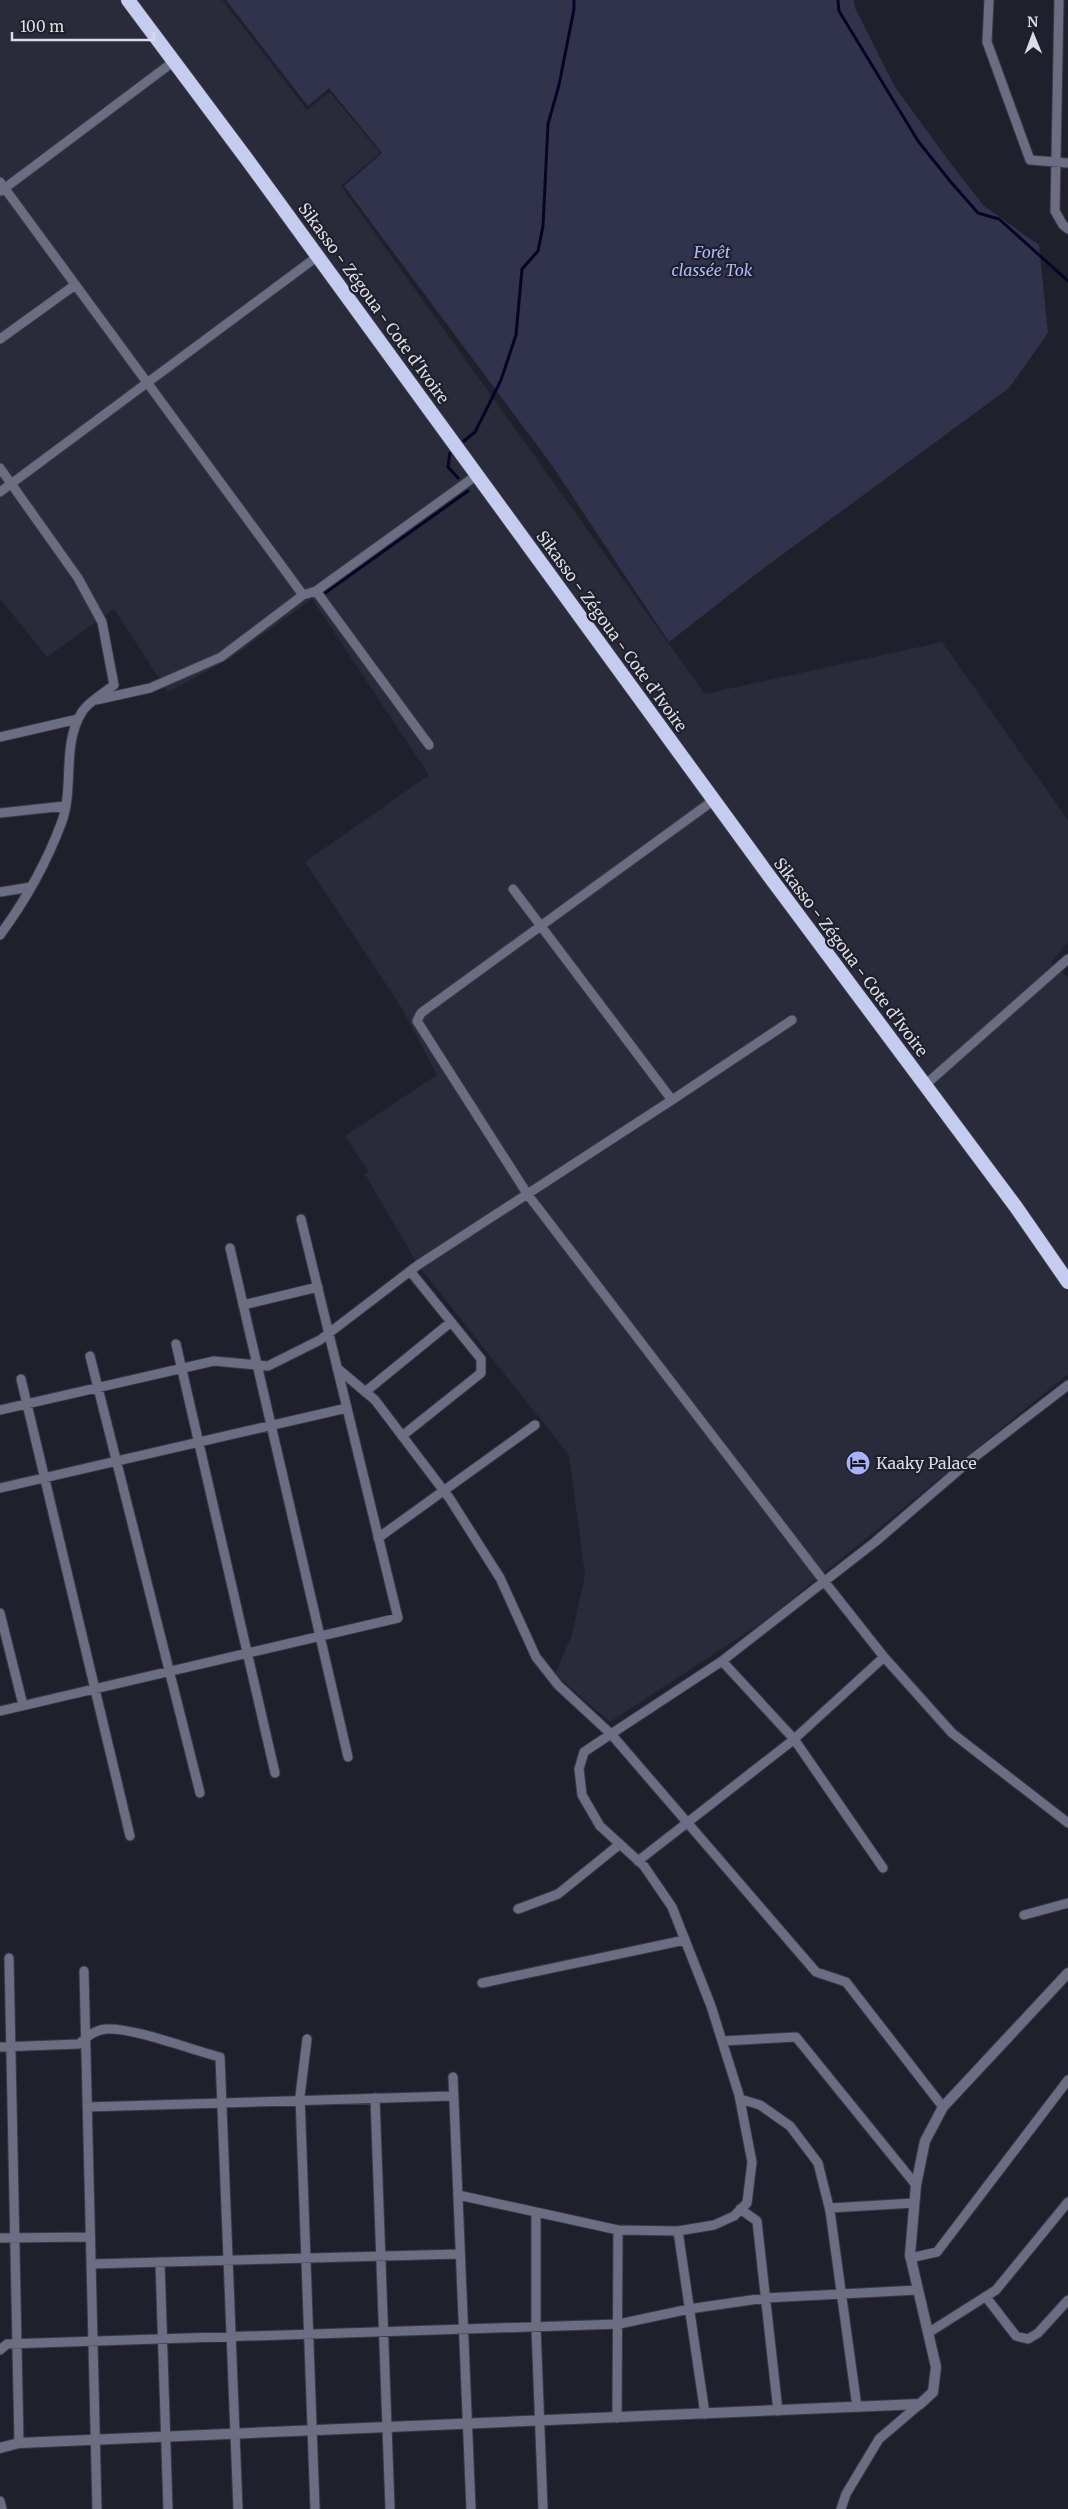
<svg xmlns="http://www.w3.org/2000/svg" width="1068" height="2509" font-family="Merriweather,serif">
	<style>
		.built { fill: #292b3a }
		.green { fill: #31334c }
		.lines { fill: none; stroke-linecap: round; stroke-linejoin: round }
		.stream { stroke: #080427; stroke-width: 3 }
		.minor-casing { stroke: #393a45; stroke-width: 11 }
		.tertiary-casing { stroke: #393a45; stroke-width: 12 }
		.trunk-casing { stroke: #393a45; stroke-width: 16 }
		.minor { stroke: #6b6d82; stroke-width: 9 }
		.tertiary { stroke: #6b6d82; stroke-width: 10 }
		.trunk { stroke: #c6cbf0; stroke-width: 14 }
		.labels { text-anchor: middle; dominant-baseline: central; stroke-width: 4.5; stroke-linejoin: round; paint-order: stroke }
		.park-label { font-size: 16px; font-style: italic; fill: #b1b8ff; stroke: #1f202b }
		.street-label { font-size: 16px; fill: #dcdde4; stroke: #1f202b }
		.poi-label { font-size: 16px; fill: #dcdde4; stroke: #1f202b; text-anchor: start }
	</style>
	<rect width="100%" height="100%" fill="#1f202b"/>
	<!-- built -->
	<path class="built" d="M0 0H222L307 110 330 92 380 153 341 186 705 694 942 642 1068 820V942L1051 962 1068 978V1374L767 1619 610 1722 555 1674 572 1635 585 1575 569 1455 418 1265 365 1174 369 1172 345 1136 437 1075 403 1010 305 862 429 775 312 599 231 658 168 692 114 609 47 657 0 599Z"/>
	<!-- green -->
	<path class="green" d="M226 0H854L855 8 895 87 954 168 984 206 1039 245 1048 333 1009 388 760 571 669 642 551 464 344 186 382 153 329 88 308 106Z"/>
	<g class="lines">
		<!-- stream -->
		<path class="stream" d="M838 0 839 11 918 141 950 181 978 213 999 219 1068 281
			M464 441 475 432 501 380 516 335 522 269 538 251 543 226 548 124 559 85 574 9V0
			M450 453 448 467 458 478
			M325 593 468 491"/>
		<defs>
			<path id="minor" d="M989 0 987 42 1030 160 1068 163
				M1059 0 1055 211 1063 225 1068 229
				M0 182 303 595 316 591 477 475
				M1 191 173 62
				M0 339 75 285
				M0 468 78 578 102 622 114 685C104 693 88 702 82 712 61 745 75 789 61 824 46 864 25 901 0 935
				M0 492 318 256
				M316 591 429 745
				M96 700 150 688 221 657 303 595
				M0 737 78 719
				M714 800 421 1013 417 1021 528 1195 820 1576 884 1657 952 1733 1068 1823
				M0 813 65 806
				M0 892 31 887
				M925 1085 1068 959
				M672 1100 792 1020
				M230 1248 348 1757
				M243 1305 318 1287
				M176 1344 275 1773
				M90 1356 200 1793
				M337 1368 375 1400 450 1499 500 1578 536 1657 558 1685 611 1734 722 1661 875 1542 967 1463 1068 1385
				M21 1379 130 1836
				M365 1392 451 1322
				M0 1410 214 1361 268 1366 320 1340 418 1265 672 1100 513 889
				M402 1436 481 1373V1359L410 1271
				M0 1488 347 1408
				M378 1538 535 1425
				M0 1613 23 1705
				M722 1661 794 1739 883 1868
				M0 1711 398 1618 301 1219
				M638 1861 792 1741 884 1657
				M518 1909 558 1894 620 1844
				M1024 1915 1068 1903
				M9 1958 19 2443
				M84 1971 97 2509
				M482 1983 685 1940
				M307 2039 300 2096 315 2509
				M723 2041 796 2037 916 2185
				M0 2047 79 2044C87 2037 94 2030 106 2029 132 2027 192 2050 220 2057L238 2509
				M453 2077 471 2509
				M375 2098 390 2509
				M740 2099 760 2105 790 2126 818 2163 830 2211 857 2407
				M87 2107 453 2096
				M458 2195 618 2230 678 2231 714 2225 734 2216 747 2203 752 2162 739 2095 711 2006 672 1907 644 1866 600 1826 582 1795 579 1769 584 1752 611 1734 816 1972 846 1982 943 2107
				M830 2208 914 2203
				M740 2209 757 2221 778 2411
				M536 2212V2327L543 2509
				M678 2231 705 2414
				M0 2238 90 2237
				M910 2258 937 2252 1068 2080
				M160 2262 168 2509
				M91 2264 460 2254
				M986 2297 1016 2336 1028 2339 1038 2333 1068 2300
				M928 2333 996 2290 1068 2202
				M0 2350 7 2344 619 2324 689 2309 765 2298 918 2290
				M617 2418 618 2230
				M0 2501 2 2509
				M841 2509 846 2494 879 2439 920 2404"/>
			<path id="tertiary" d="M0 2448 19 2443 920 2404 933 2392 936 2367 910 2255 916 2185 925 2141 943 2107 1068 1973"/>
			<path id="trunk" d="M128 0 246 158 764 869 1016 1207 1068 1282"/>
		</defs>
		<!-- minor casing -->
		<use href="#minor" class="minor-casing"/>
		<!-- tertiary casing -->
		<use href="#tertiary" class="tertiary-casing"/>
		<!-- trunk casing -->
		<use href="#trunk" class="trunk-casing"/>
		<!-- minor -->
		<use href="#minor" class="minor"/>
		<!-- tertiary -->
		<use href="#tertiary" class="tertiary"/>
		<!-- trunk -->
		<use href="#trunk" class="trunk"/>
	</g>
	<!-- icons -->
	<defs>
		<symbol id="hotel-disc" viewBox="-11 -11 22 22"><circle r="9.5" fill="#a9b0fc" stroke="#1f202b"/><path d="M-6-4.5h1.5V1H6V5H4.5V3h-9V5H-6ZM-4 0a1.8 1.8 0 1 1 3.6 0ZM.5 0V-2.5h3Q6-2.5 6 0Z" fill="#111"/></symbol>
	</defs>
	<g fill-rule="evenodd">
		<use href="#hotel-disc" x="844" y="1449" width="28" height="28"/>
	</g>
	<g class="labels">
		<!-- park labels -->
		<g class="park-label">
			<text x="712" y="252">Forêt<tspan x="712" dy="18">classée Tok</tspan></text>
		</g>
		<!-- street labels -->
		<g class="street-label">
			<text transform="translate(374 303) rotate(54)">Sikasso - Zégoua - Cote d'Ivoire</text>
			<text transform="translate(612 631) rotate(54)">Sikasso - Zégoua - Cote d'Ivoire</text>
			<text transform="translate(851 957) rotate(53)">Sikasso - Zégoua - Cote d'Ivoire</text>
		</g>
		<!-- poi labels -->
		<g class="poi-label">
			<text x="876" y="1463">Kaaky Palace</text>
		</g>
	</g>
	<!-- north arrow -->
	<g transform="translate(1033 35) rotate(359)" stroke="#1f202b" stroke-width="4" paint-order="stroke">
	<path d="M0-4L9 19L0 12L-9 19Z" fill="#dcdde4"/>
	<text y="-8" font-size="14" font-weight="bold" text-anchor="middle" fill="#dcdde4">N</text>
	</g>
	<!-- scale -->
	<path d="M12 32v8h142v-8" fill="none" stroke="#dcdde4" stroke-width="2.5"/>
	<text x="20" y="32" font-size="15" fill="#dcdde4" stroke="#1f202b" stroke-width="4" paint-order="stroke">100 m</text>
</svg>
